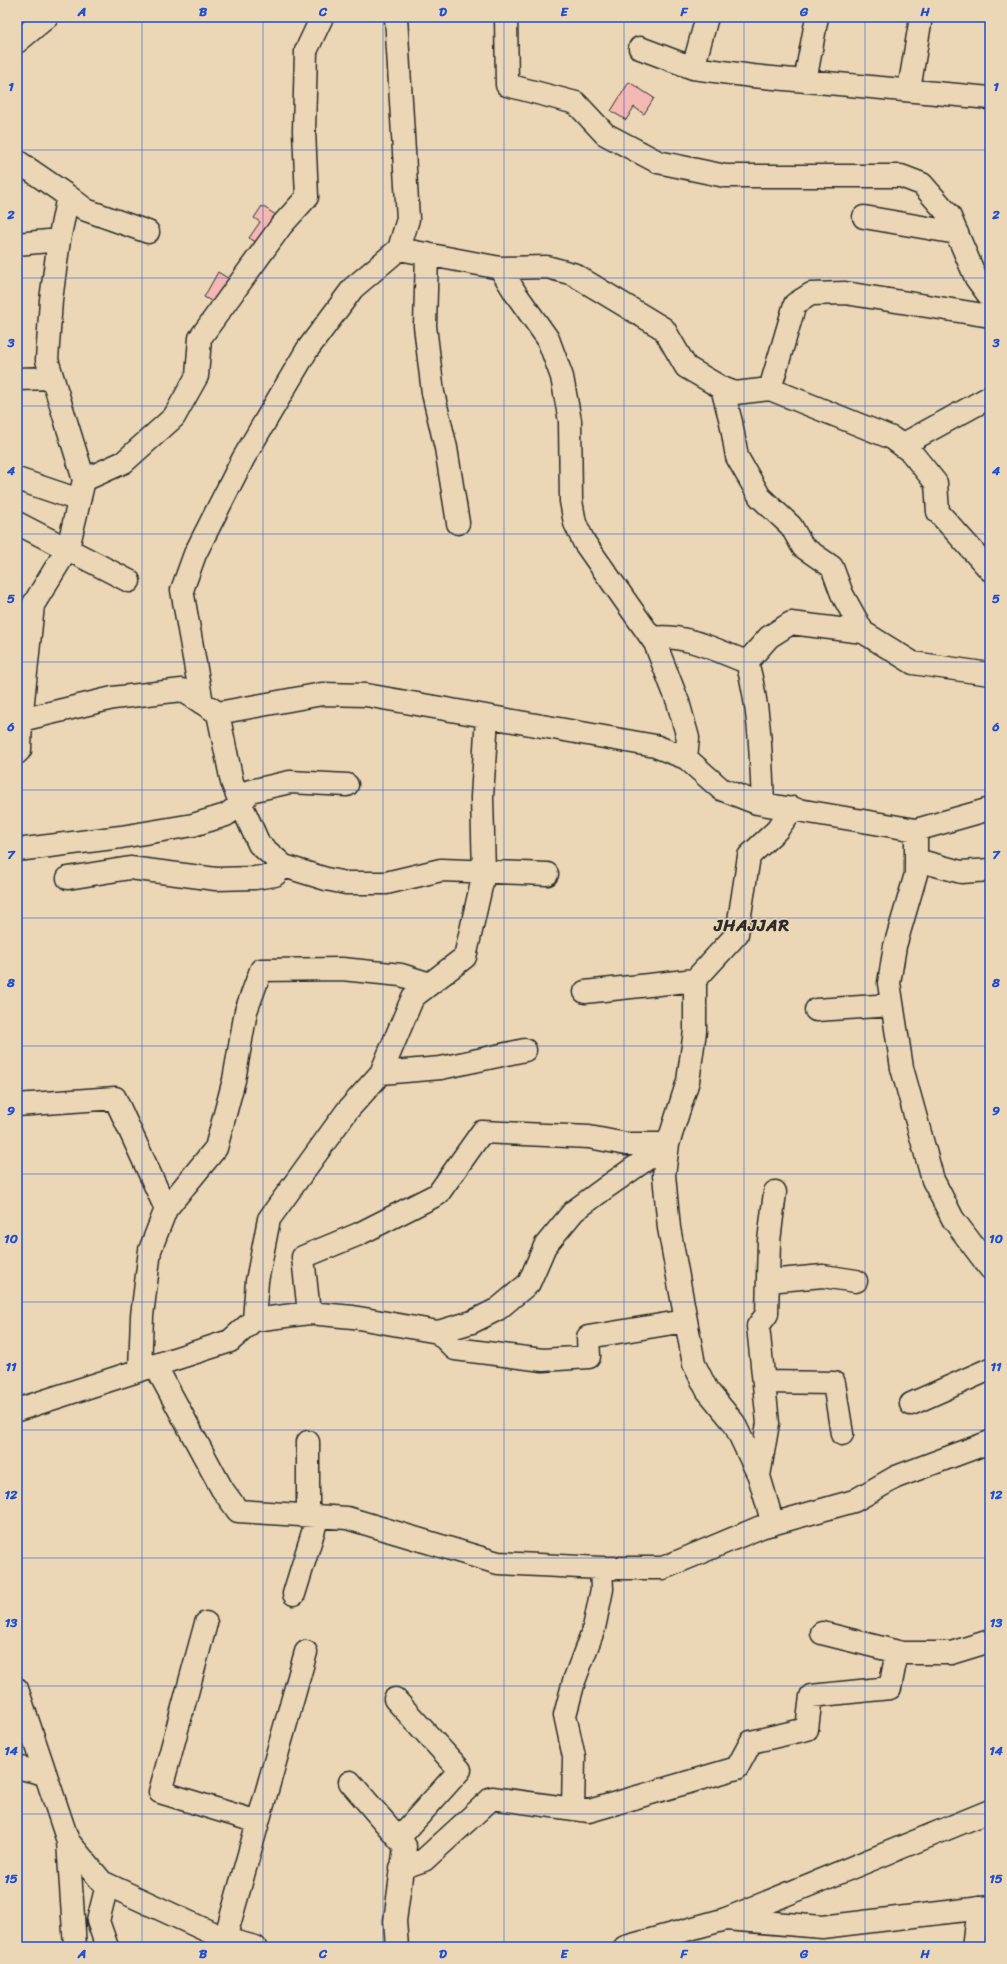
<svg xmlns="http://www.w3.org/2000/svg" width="1007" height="1964" font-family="Sriracha,sans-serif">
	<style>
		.building { fill: #f5b9b4; stroke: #2b2b2b }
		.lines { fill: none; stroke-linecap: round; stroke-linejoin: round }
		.minor-casing { stroke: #2b2b2b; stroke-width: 25 }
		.major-casing { stroke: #2b2b2b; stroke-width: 25 }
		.minor { stroke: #ebd7b5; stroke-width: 22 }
		.major { stroke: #ebd7b5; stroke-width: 22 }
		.grid { fill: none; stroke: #1d4ed8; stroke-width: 1; stroke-opacity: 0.55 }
		.labels { text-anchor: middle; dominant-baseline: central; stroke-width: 3; stroke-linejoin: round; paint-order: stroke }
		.district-label { font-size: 17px; font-weight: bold; letter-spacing: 1px; fill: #2b2b2b; stroke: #ebd7b5 }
		.neatline { fill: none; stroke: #1d4ed8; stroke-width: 1.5 }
		.grid-label { font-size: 13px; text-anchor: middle; font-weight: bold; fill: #1d4ed8 }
	</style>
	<rect width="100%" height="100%" fill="#ebd7b5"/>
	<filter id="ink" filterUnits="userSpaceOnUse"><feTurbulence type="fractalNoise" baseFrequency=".025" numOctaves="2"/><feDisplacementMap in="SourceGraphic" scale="8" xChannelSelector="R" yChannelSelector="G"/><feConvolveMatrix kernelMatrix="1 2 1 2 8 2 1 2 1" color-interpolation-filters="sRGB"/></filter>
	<g filter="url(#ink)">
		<!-- building -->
		<path class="building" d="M629 82 654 98 644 114 634 107 626 120 611 111Z
			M262 206 279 217 261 245 249 238 260 222 254 218Z
			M218 272 234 282 220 306 204 297Z"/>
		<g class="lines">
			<defs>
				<path id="minor" d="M506 17 507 85 576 103 605 134 658 162 725 176H901L922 184 949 215 976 278 990 297
					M640 48 693 68 752 76 990 98
					M693 68 707 17
					M805 81 817 17
					M909 90 921 17
					M17 161 68 196 86 210 148 232
					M864 217 957 233
					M17 244 59 240
					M399 249 500 268 547 267 573 274 664 329 686 367 722 388 735 393 770 389 892 438 911 452 936 483 938 512 990 570
					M427 254 425 326 433 393 446 448 458 523
					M500 268 516 294 548 339 562 377 570 421 571 501 575 523 584 542 655 643 678 702 688 738 686 758
					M17 379 52 378
					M722 388 731 422 737 457 760 497 791 526 803 547 832 567 842 594 863 632
					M770 389 795 304 811 294 845 293 990 316
					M902 445 990 397
					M17 479 79 500
					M84 480 124 462 174 417 197 376 200 338 281 226 307 197 304 131 306 51 322 17
					M17 523 129 581
					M652 638C685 633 717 651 747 662 760 708 761 757 763 804
					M747 662 769 637 791 623 863 632 913 663 990 674
					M202 703 182 590 195 554 243 459 307 350 353 288 399 249 408 219 396 17
					M218 713 232 782 241 804 259 844 284 866 326 879 346 883H386L441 870 547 874
					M21 720 33 605 68 548 84 480 47 360 51 300 59 240 68 196
					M17 753 20 750 21 720 113 698 182 690 218 713 322 694 366 695 655 746 686 758 721 789 757 803 916 830 990 809
					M916 830V874L895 946 889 983 902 1068 933 1180 953 1219 990 1268
					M17 850 121 837 193 825 226 815 241 804 250 791 290 782 347 785
					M917 860 961 872 990 870
					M68 878 130 868 216 879 255 878 275 875 284 866
					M585 992 695 980
					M816 1010 892 1005
					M381 1073 441 1068 525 1050
					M17 1105 115 1098 166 1209
					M768 1281 823 1276 856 1281
					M309 1313 303 1257 359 1234 438 1194 482 1132 589 1137 626 1144H668
					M254 1320 309 1313 353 1317 438 1332 472 1322 498 1309 529 1283 545 1246 574 1211 608 1186 668 1144
					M438 1332 455 1349 543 1360 589 1357 588 1337 685 1321
					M155 1365 222 1489 238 1511 347 1518 498 1563 601 1568H663L761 1527 854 1501 896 1477 990 1442
					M140 1370 142 1316 150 1250 166 1209 216 1148 234 1080 246 1011 261 970 342 969 401 975 430 984
					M764 1382 834 1383 842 1434
					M911 1404 990 1369
					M17 1410 230 1341 254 1320 257 1281 269 1219 347 1111 381 1073 413 997 465 957 484 873 482 797 487 717
					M759 1476 768 1423 758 1326 767 1314 769 1241 775 1192
					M308 1515V1442
					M773 1524 759 1476 734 1423 707 1390 694 1364 669 1228 664 1175 668 1144 688 1081 695 1031V980L737 934 749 856 777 830 793 808
					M294 1594 318 1516
					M206 1623 160 1792 258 1822
					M822 1633 902 1653H951L990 1641
					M395 1699 460 1770 399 1838
					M17 1767 45 1774
					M350 1782 405 1846 395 1921 397 1947
					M573 1809 574 1757 565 1715 574 1681 594 1628 602 1589 601 1568
					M68 1841 75 1947
					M401 1868 424 1860 492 1798 589 1811 737 1768 751 1742 807 1729 811 1696 890 1688 897 1652
					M726 1919 990 1811
					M225 1939 306 1652
					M107 1947 98 1921 107 1885
					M973 1947 978 1908"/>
				<path id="major" d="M17 42 47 17
					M17 1689 68 1841 102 1882 225 1939 255 1947
					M625 1947 726 1919 822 1927 990 1907"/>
			</defs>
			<!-- minor casing -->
			<use href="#minor" class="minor-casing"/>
			<!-- major casing -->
			<use href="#major" class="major-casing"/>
			<!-- minor -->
			<use href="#minor" class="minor"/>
			<!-- major -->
			<use href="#major" class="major"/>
		</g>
	</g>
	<!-- grid -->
	<path class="grid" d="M142 17V1947M263 17V1947M383 17V1947M504 17V1947M624 17V1947M744 17V1947M865 17V1947M17 150H990M17 278H990M17 406H990M17 534H990M17 662H990M17 790H990M17 918H990M17 1046H990M17 1174H990M17 1302H990M17 1430H990M17 1558H990M17 1686H990M17 1814H990"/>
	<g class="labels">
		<!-- district labels -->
		<g class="district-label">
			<text x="752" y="925">JHAJJAR</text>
		</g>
	</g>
	<!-- margin -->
	<rect width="1007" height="1964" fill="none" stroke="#ebd7b5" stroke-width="44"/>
	<rect x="22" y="22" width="963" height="1920" class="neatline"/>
	<g class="grid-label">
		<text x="82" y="16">A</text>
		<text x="203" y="16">B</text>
		<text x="323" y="16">C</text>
		<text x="443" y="16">D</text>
		<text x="564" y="16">E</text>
		<text x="684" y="16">F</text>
		<text x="804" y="16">G</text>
		<text x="925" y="16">H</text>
		<text x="11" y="91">1</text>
		<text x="996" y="91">1</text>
		<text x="11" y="219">2</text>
		<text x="996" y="219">2</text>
		<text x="11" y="347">3</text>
		<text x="996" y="347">3</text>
		<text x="11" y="475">4</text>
		<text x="996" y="475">4</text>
		<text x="11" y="603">5</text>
		<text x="996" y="603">5</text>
		<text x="11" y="731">6</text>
		<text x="996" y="731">6</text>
		<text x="11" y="859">7</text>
		<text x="996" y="859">7</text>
		<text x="11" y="987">8</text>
		<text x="996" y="987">8</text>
		<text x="11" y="1115">9</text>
		<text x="996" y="1115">9</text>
		<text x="11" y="1243">10</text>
		<text x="996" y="1243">10</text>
		<text x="11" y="1371">11</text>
		<text x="996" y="1371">11</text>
		<text x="11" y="1499">12</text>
		<text x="996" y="1499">12</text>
		<text x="11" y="1627">13</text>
		<text x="996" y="1627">13</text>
		<text x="11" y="1755">14</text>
		<text x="996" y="1755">14</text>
		<text x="11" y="1883">15</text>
		<text x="996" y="1883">15</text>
		<text x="82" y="1958">A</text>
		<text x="203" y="1958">B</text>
		<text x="323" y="1958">C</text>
		<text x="443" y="1958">D</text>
		<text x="564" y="1958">E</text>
		<text x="684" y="1958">F</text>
		<text x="804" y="1958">G</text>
		<text x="925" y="1958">H</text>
	</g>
</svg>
